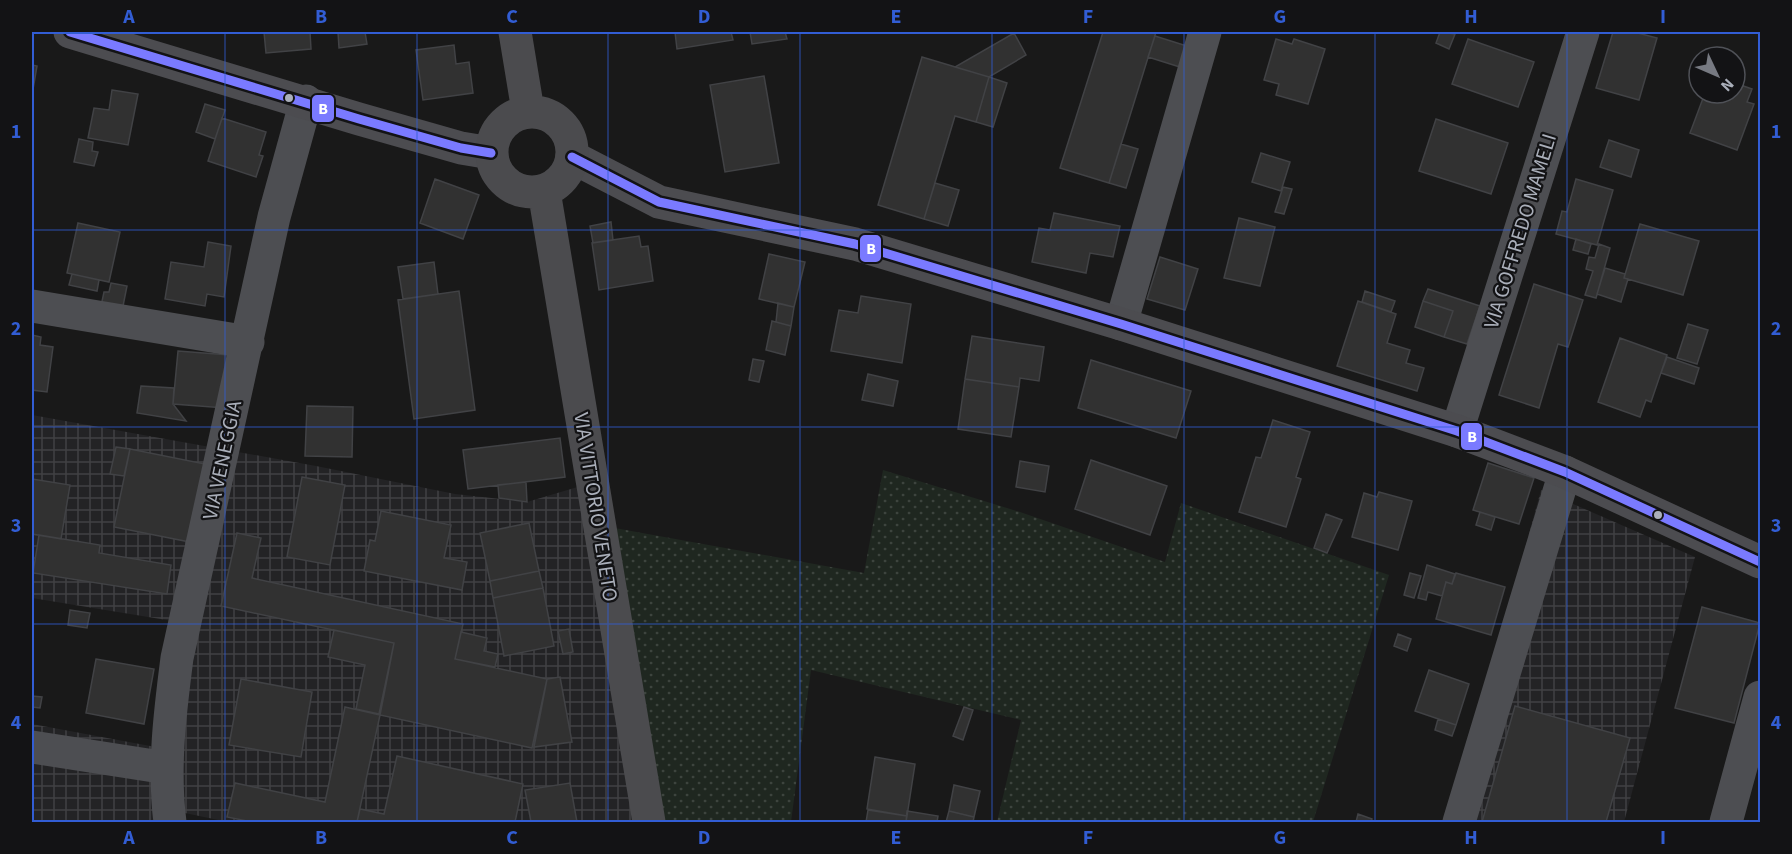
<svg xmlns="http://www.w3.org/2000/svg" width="1792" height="854" font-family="'Source Sans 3',sans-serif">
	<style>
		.industrial { fill: url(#industrial-grid) }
		.grass { fill: url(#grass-dots) }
		.building { fill: #313131; stroke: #414245; stroke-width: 1.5 }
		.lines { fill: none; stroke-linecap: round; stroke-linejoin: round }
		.street { stroke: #4d4e52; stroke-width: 33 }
		.secondary { stroke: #4c4c50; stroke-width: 33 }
		.primary { stroke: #4b4b4e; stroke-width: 33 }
		.bus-1-casing { stroke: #131315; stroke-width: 14 }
		.bus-1 { stroke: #7a7aff; stroke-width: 9 }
		.grid { fill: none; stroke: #325dd4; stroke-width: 1.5; stroke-opacity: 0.55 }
		.bus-dot { fill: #aaafba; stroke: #131315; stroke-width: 2 }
		.labels { text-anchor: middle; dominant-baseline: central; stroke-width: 4.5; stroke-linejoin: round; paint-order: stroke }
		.street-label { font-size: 21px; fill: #aaafba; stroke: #131315 }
		.line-badge { stroke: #131315; stroke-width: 2 }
		.badge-label { font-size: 16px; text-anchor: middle; font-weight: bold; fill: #fff }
		.neatline { fill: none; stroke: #325dd4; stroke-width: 2 }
		.grid-label { font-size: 20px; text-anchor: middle; font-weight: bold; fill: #325dd4 }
	</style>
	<defs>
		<pattern id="industrial-grid" width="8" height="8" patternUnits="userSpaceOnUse" patternTransform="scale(1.5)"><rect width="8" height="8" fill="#232325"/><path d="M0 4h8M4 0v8" fill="none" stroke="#404043"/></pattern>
		<pattern id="grass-dots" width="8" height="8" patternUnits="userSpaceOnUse" patternTransform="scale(1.5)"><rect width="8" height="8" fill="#1f2720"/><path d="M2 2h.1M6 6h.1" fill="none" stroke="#3d443e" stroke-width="1.8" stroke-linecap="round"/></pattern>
	</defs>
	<rect width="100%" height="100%" fill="#191919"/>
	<!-- industrial -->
	<path class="industrial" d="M32 415 316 466 455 494 527 502 581 486 635 822H228L161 808 163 822H32V724L161 748 191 624 32 598Z
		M1541 490 1695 557 1624 822H1450Z"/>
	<!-- grass -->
	<path class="grass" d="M883 470 1020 512 1165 562 1181 503 1389 575 1313 822H997L1021 720 811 670 791 822H635L587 523 864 573Z"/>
	<!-- building -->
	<path class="building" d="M264 32H310L311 49 266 53Z
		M338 32H365L367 44 339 48Z
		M675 32H731L733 40 677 49Z
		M750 32H785L787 39 752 44Z
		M1103 32H1156L1109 183 1060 168Z
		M1440 32 1455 34 1449 49 1436 43Z
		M1613 32H1634L1657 38 1639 100 1596 88Z
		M1014 33 1026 55 989 77 955 67Z
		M1155 36 1190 47 1183 68 1148 57Z
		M1276 39 1292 44 1294 39 1325 49 1308 104 1276 95 1279 84 1264 80Z
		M1468 39 1534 62 1518 107 1452 84Z
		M454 45 456 64 469 62 473 93 423 100 416 50Z
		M922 57 989 77 976 122 955 116 924 219 878 205Z
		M32 65 37 66 32 95Z
		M764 76 779 163 725 172 710 85Z
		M989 77 1007 83 993 127 976 122Z
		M1735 83 1752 89 1747 102 1754 104 1737 150 1690 133 1705 93H1735Z
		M112 90 138 94 128 145 88 138 94 108 109 110Z
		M205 104 225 110 215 139 196 132Z
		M222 118 266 132 259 155 263 156 256 177 208 161Z
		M1436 119 1508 143 1491 194 1419 171Z
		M79 139 93 142 92 151 98 152 94 166 74 162Z
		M1609 140 1639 150 1631 177 1600 167Z
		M1121 144 1138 149 1126 188 1109 183Z
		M1261 153 1290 162 1281 191 1252 182Z
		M435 179 479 195 463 239 420 223Z
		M1576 179 1613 190 1597 245 1556 234 1562 211 1567 212Z
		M935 183 959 190 948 226 924 219Z
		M1283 187 1292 189 1284 214 1275 212Z
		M1054 213 1120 226 1113 257 1090 253 1086 273 1032 262 1039 228 1050 230Z
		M1239 218 1275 227 1260 286 1224 278Z
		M611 222 613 240 593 243 590 226Z
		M78 223 120 232 109 282 67 273Z
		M1640 224 1699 241 1683 295 1624 278Z
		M639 236 641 247 648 246 653 281 599 290 592 243Z
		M1576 239 1591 244 1588 254 1573 250Z
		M208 242 231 246 224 297 207 294 205 306 165 299 171 262 204 267Z
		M1599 244 1610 248 1596 298 1585 295 1593 271 1586 269 1589 257 1595 258Z
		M769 254 805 262 794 307 759 299Z
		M1160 257 1198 269 1185 310 1147 299Z
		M434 262 438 294 403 299 398 267Z
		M1605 268 1625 274 1624 278 1628 279 1621 302 1597 294Z
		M72 274 99 280 97 291 69 285Z
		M111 283 127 286 122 311 101 306 104 292H109Z
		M1534 284 1583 300 1568 347 1558 344 1539 408 1499 395Z
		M1428 289 1480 306 1467 344 1444 337 1453 311 1423 301Z
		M459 291 475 410 414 419 398 300Z
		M1365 291 1395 301 1391 312 1362 302Z
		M861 296 911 304 902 363 831 351 839 310 858 313Z
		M1358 301 1396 314 1387 343 1410 350 1406 363 1424 368 1417 391 1337 366Z
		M1423 301 1453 311 1444 337 1415 327Z
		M778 303 794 307 791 326 776 322Z
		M772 321 791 326 785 355 766 350Z
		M1688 324 1708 330 1697 364 1677 358Z
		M32 335 41 337 40 345 53 347 47 392 32 390Z
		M972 336 1044 347 1039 381 1020 378 1019 387 965 379Z
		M1620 338 1667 355 1651 402 1646 400 1640 417 1598 402Z
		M178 351 229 355 225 408 173 404Z
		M1667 357 1699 368 1694 384 1661 373Z
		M753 359 764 361 759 382 749 380Z
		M1091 360 1191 391 1176 438 1078 408Z
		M868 374 898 381 893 406 862 400Z
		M965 379 1019 387 1011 437 958 429Z
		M141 386 174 388 173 404 186 421 137 413Z
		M307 406 353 407 352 457 305 456Z
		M1273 420 1310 432 1296 477 1301 479 1286 527 1239 512 1256 457 1261 458Z
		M560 438 565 477 468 489 463 450Z
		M116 447 130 449 124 476 110 474Z
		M130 449 210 465 195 543 114 527Z
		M1091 460 1167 486 1150 535 1075 509Z
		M1020 461 1049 466 1045 492 1016 487Z
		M1488 463 1534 478 1519 524 1473 510Z
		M302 477 345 485 330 565 287 557Z
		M32 479 70 485 61 539 32 534Z
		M526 482 527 502 499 498 498 485Z
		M1379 492 1412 501 1398 550 1352 537 1364 493 1377 497Z
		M381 511 451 525 444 558 467 562 462 590 364 571 370 540 375 541Z
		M1480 512 1495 517 1491 530 1476 525Z
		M1326 514 1342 520 1327 553 1314 548Z
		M529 523 539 571 490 581 480 533Z
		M237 533 261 538 252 578 463 624 455 659 547 679 532 748 380 715 394 643 221 606Z
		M39 535 100 545 99 553 171 565 167 594 33 573Z
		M1427 565 1455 574 1452 584 1446 582 1442 596 1428 592 1426 600 1418 598Z
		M539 571 543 588 493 598 490 581Z
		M1410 573 1421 576 1414 598 1404 595Z
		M1456 573 1505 587 1491 635 1436 619 1446 582 1452 584Z
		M543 588 554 646 504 656 493 598Z
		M1702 607 1760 623 1734 723 1675 708Z
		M70 610 90 613 87 628 68 625Z
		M569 629 573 652 563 654 558 631Z
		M334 630 394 643 379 714 356 709 365 665 328 657Z
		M461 632 487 638 484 651 498 654 495 667 455 659Z
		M1398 634 1411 639 1407 651 1394 646Z
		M96 659 154 669 144 724 86 713Z
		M1429 670 1469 684 1456 725 1415 711Z
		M560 677 572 742 534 747 547 679Z
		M241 679 312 692 301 757 229 745Z
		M32 696 42 697 40 708 32 707Z
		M1515 706 1630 738 1606 822H1482Z
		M345 707 380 715 357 822H252L227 817 235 783 325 802Z
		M964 707 973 710 963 740 953 736Z
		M1438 719 1456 725 1452 736 1435 730Z
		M397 756 523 784 515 822H357L360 809 384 814Z
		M875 757 915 764 907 816 867 809Z
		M570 783 577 822H531L525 790Z
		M954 785 980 791 974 817 949 811Z
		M868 810 907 816 906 822H866Z
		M907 811 938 816 937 822H906Z
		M949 811 974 817 973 822H946Z
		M1358 814 1372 819 1371 822H1356Z"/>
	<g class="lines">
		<!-- street -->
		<path class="street" d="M32 306 248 342
			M1121 324 1205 32
			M1457 431 1583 32
			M32 747 167 768
			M170 822C163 768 170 712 177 658L274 217 306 101
			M1459 822 1565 472
			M1726 822 1760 697"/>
		<!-- secondary -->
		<path class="secondary" d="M70 32 359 119 461 148 491 153
			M572 157 659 202 855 244 1121 324 1457 431 1565 472 1760 562"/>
		<!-- primary -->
		<path class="primary" d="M515 32 528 111
			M492 152a40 40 0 1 1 80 0a40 40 0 1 1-80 0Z
			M544 191 649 822"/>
		<defs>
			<path id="bus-1" d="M70 32 359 119 461 148 491 153
				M572 157 659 202 855 244 1121 324 1457 431 1565 472 1760 562"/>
		</defs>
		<!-- bus-1 casing -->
		<use href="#bus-1" class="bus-1-casing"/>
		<!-- bus-1 -->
		<use href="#bus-1" class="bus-1"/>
	</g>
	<!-- grid -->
	<path class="grid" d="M225 32V822M417 32V822M608 32V822M800 32V822M992 32V822M1184 32V822M1375 32V822M1567 32V822M32 230H1760M32 427H1760M32 624H1760"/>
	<!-- markers -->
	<g class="bus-dot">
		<circle cx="289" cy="98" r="5"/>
		<circle cx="1658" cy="515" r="5"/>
	</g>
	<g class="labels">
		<!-- street labels -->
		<g class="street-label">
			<text transform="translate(1520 231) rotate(-73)">VIA GOFFREDO MAMELI</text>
			<text transform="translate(222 460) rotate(-78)">VIA VENEGGIA</text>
			<text transform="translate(596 507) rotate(81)">VIA VITTORIO VENETO</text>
		</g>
	</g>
	<g class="line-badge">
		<rect x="311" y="94" width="24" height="29" rx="6" fill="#7a7aff"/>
		<rect x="859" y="234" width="23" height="29" rx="6" fill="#7a7aff"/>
		<rect x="1460" y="422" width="23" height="29" rx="6" fill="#7a7aff"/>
	</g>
	<g class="badge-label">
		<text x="323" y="114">B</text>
		<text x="871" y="254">B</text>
		<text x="1472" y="442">B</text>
	</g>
	<!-- border -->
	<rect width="1792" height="854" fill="none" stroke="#131315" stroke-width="66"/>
	<!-- north arrow -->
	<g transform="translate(1717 75) rotate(134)"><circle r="28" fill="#131315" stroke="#4f5157" stroke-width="1.5"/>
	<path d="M0-4.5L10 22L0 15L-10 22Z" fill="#777a82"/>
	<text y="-9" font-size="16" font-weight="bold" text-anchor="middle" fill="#aaafba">N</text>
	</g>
	<rect x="33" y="33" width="1726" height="788" class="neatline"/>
	<g class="grid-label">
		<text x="129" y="23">A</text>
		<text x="321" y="23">B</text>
		<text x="512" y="23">C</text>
		<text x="704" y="23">D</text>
		<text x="896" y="23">E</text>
		<text x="1088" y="23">F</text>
		<text x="1280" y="23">G</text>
		<text x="1471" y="23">H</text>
		<text x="1663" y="23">I</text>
		<text x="16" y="138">1</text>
		<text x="1776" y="138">1</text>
		<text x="16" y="335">2</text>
		<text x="1776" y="335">2</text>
		<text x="16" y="532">3</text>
		<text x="1776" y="532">3</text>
		<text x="16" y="729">4</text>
		<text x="1776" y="729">4</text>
		<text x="129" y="844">A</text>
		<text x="321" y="844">B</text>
		<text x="512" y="844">C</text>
		<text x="704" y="844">D</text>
		<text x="896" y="844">E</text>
		<text x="1088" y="844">F</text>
		<text x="1280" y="844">G</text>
		<text x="1471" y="844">H</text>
		<text x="1663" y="844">I</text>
	</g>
</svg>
